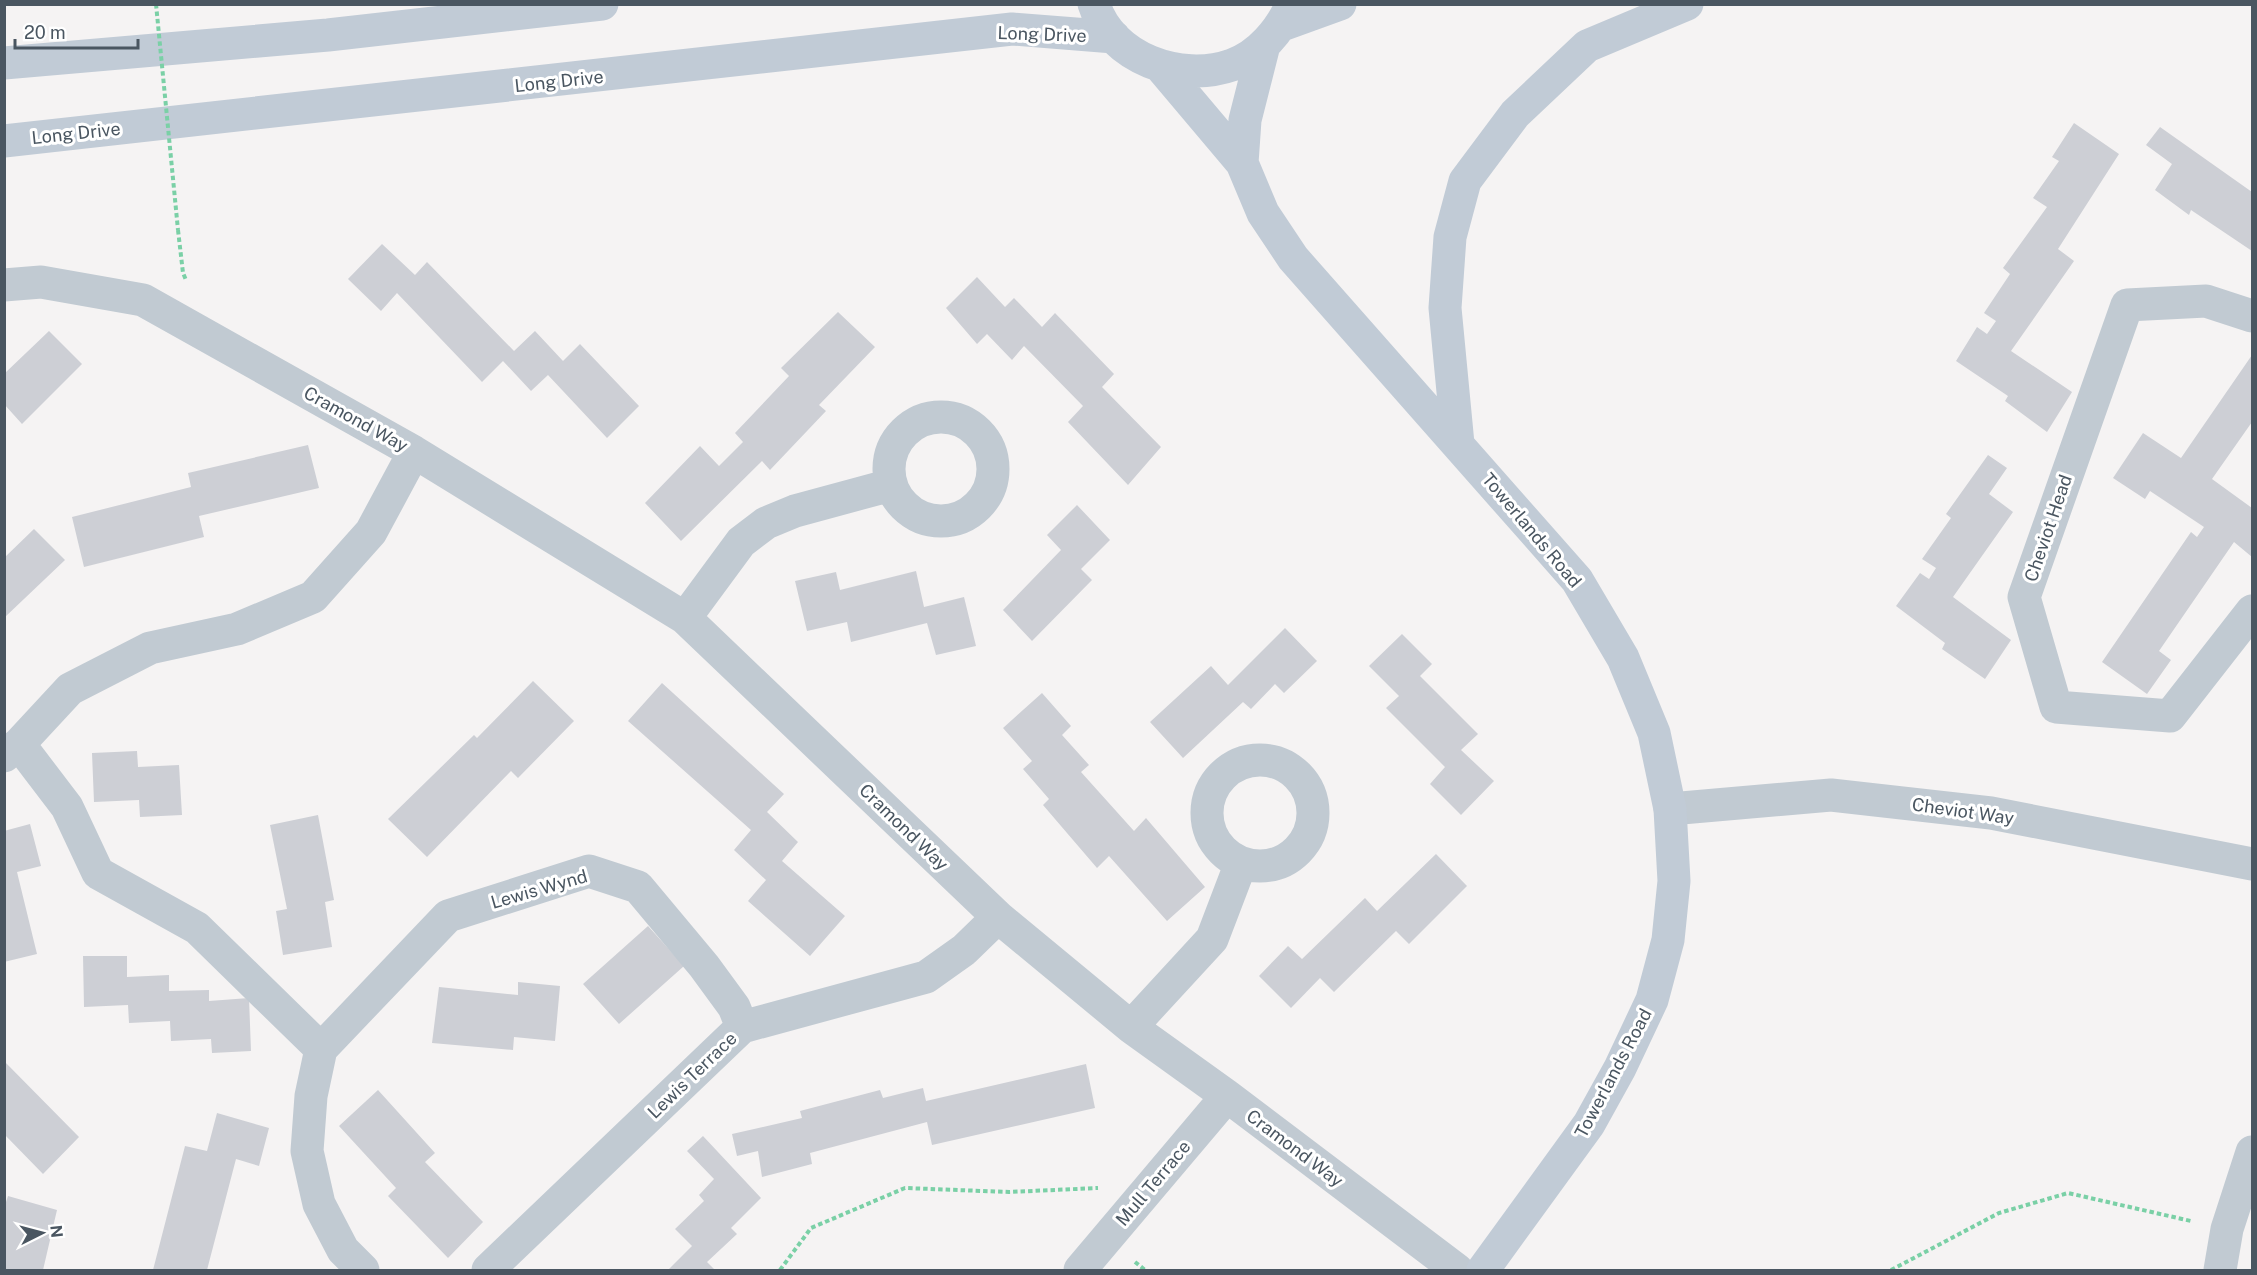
<svg xmlns="http://www.w3.org/2000/svg" width="2257" height="1275" font-family="'Public Sans',sans-serif">
	<style>
		.building { fill: #cdcfd5 }
		.lines { fill: none; stroke-linecap: round; stroke-linejoin: round }
		.path { stroke: #7ad0a6; stroke-width: 4; stroke-dasharray: 4.5 3; stroke-linecap: butt }
		.street { stroke: #c1cad2; stroke-width: 33 }
		.secondary { stroke: #c1cbd6; stroke-width: 33 }
		.path-bridge { stroke: #7ad0a6; stroke-width: 4; stroke-dasharray: 4.5 3; stroke-linecap: butt }
		.labels { text-anchor: middle; dominant-baseline: central; stroke-width: 6; stroke-linejoin: round; paint-order: stroke }
		.street-label { font-size: 18px; fill: #4a5661; stroke: #fff }
	</style>
	<rect width="100%" height="100%" fill="#f5f3f3"/>
	<!-- building -->
	<path class="building" d="M2074 123 2119 154 2058 249 2074 261 2011 351 2072 392 2047 432 2005 401 2008 396 1956 361 1977 327 1987 334 1996 321 1984 313 2010 274 2003 268 2047 207 2033 198 2059 161 2052 157Z
		M2160 127 2252 192V251L2191 210 2189 215 2155 190 2172 164 2146 145Z
		M382 244 415 275 427 262 514 351 535 331 563 361 580 344 639 406 607 438 548 375 531 391 503 361 482 382 397 293 381 311 348 279Z
		M977 277 1005 307 1014 298 1042 327 1055 313 1114 374 1102 387 1161 447 1128 485 1068 422 1083 406 1024 346 1012 360 987 334 977 344 946 308Z
		M838 312 875 347 819 405 826 411 770 470 762 461 681 541 645 503 700 446 719 466 743 442 735 433 789 376 781 368Z
		M49 331 82 364 22 424 4 404V374Z
		M2252 355V422L2212 479 2252 508V557L2234 542 2159 651 2171 660 2147 694 2102 662 2191 532 2197 537 2204 527 2150 491 2145 499 2113 478 2143 433 2181 458Z
		M308 445 319 488 199 516 204 537 84 567 72 517 191 487 188 473Z
		M1988 455 2007 468 1989 494 2013 512 1953 597 2011 640 1985 679 1942 649 1945 643 1896 606 1920 573 1929 579 1936 568 1922 559 1951 518 1946 514Z
		M1077 505 1110 540 1081 569 1092 580 1032 641 1003 610 1061 550 1047 535Z
		M34 529 65 560 4 618V558Z
		M916 571 924 607 964 597 976 646 936 655 927 623 851 642 847 622 807 631 795 581 836 572 840 590Z
		M1285 628 1317 661 1284 693 1275 684 1251 709 1243 702 1183 758 1150 722 1211 666 1228 685Z
		M1402 634 1432 664 1420 676 1478 734 1461 750 1494 781 1461 815 1430 784 1445 767 1386 708 1399 696 1369 666Z
		M533 681 574 721 518 778 511 771 427 857 388 819 474 735 477 738Z
		M662 683 784 794 767 812 798 842 782 861 845 916 810 956 748 901 766 880 734 850 751 830 628 721Z
		M1042 693 1071 726 1062 735 1089 765 1081 772 1134 831 1146 818 1205 887 1167 921 1109 856 1097 868 1043 805 1049 799 1023 769 1032 761 1003 728Z
		M137 751 138 767 179 765 182 815 140 817 139 800 94 802 92 753Z
		M318 815 334 900 325 902 332 947 283 955 276 911 287 909 270 825Z
		M30 824 41 866 17 872 37 954 4 962V831Z
		M1436 854 1467 886 1409 944 1396 931 1334 992 1320 978 1291 1008 1259 976 1288 946 1302 959 1365 898 1377 911Z
		M648 926 684 966 619 1024 583 984Z
		M83 956H127V977L169 975V991L209 990V1001L249 998 251 1051 212 1053 211 1039 171 1041 170 1021 129 1023 128 1005 84 1007Z
		M518 982 560 986 555 1041 514 1037 513 1050 432 1043 439 987 518 995Z
		M4 1061 79 1137 43 1174 4 1134Z
		M1086 1064 1095 1108 932 1145 927 1122 810 1153 812 1164 762 1177 758 1151 737 1156 732 1134 802 1118 800 1111 880 1090 883 1098 923 1088 926 1101Z
		M378 1090 435 1153 425 1162 483 1222 448 1258 388 1196 396 1188 339 1126Z
		M217 1113 269 1128 259 1166 236 1159 207 1270H153L185 1146 207 1151Z
		M703 1136 761 1198 731 1228 737 1234 707 1262 715 1270H668L692 1246 675 1229 704 1201 699 1195 714 1179 687 1151Z
		M8 1196 57 1210 43 1270H4V1208Z"/>
	<g class="lines">
		<!-- path -->
		<path class="path" d="M178 230 183 273 186 280
			M1135 1262 1145 1270
			M780 1270 811 1228 905 1188 1009 1192 1098 1188
			M1891 1270 1999 1213 2068 1193 2191 1221"/>
		<!-- street -->
		<path class="street" d="M4 285 41 282 143 300 414 452 685 618 998 917 1131 1027 1227 1096 1457 1270
			M2252 316 2206 301 2127 305 2024 597 2056 707 2170 716 2252 611
			M889 469a52 52 0 1 1 104 0a52 52 0 1 1-104 0Z
			M685 618 741 542 766 523 795 511 891 485
			M19 744 67 807 98 873 197 928 321 1049
			M4 756 19 744 70 689 150 648 237 629 313 597 371 532 414 452
			M1207 813a53 53 0 1 1 106 0a53 53 0 1 1-106 0Z
			M1670 809 1831 795 1991 813 2252 864
			M1131 1027 1212 939 1241 863
			M363 1270 343 1250 319 1204 307 1151 311 1096 321 1049 448 916 589 871 638 887 704 966 734 1007 742 1027
			M488 1270 742 1027 926 977 964 950 998 917
			M1080 1270 1227 1096
			M2220 1270 2227 1229 2252 1152"/>
		<!-- secondary -->
		<path class="secondary" d="M1094 4C1111 59 1181 83 1232 65 1260 55 1280 30 1292 4
			M1282 25 1340 4
			M4 63 328 35 602 4
			M1161 67 1242 163 1263 213 1293 258 1577 580 1623 658 1654 733 1670 809 1674 881 1668 940 1652 1000 1620 1068 1589 1124 1483 1270
			M4 141 1012 29 1114 37
			M1242 163 1245 120 1264 45
			M1458 444 1445 308 1450 237 1465 181 1515 114 1587 46 1687 4"/>
		<!-- path-bridge -->
		<path class="path-bridge" d="M156 4 178 230"/>
	</g>
	<g class="labels">
		<!-- street labels -->
		<g class="street-label">
			<text transform="translate(1042 34) rotate(2)">Long Drive</text>
			<text transform="translate(559 81) rotate(-6)">Long Drive</text>
			<text transform="translate(76 133) rotate(-6)">Long Drive</text>
			<text transform="translate(356 419) rotate(29)">Cramond Way</text>
			<text transform="translate(2048 528) rotate(-71)">Cheviot Head</text>
			<text transform="translate(1532 530) rotate(50)">Towerlands Road</text>
			<text transform="translate(1963 811) rotate(8)">Cheviot Way</text>
			<text transform="translate(904 827) rotate(44)">Cramond Way</text>
			<text transform="translate(539 889) rotate(-16)">Lewis Wynd</text>
			<text transform="translate(1613 1073) rotate(-62)">Towerlands Road</text>
			<text transform="translate(692 1075) rotate(-44)">Lewis Terrace</text>
			<text transform="translate(1295 1148) rotate(37)">Cramond Way</text>
			<text transform="translate(1153 1183) rotate(-50)">Mull Terrace</text>
		</g>
	</g>
	<!-- border -->
	<rect width="2257" height="1275" fill="none" stroke="#4a5661" stroke-width="12"/>
	<!-- north arrow -->
	<g transform="translate(42 1233) rotate(84)" stroke="#ffffff" stroke-width="4.5" paint-order="stroke">
	<path d="M0-4.5L10 22L0 15L-10 22Z" fill="#4a5661"/>
	<text y="-9" font-size="16" font-weight="bold" text-anchor="middle" fill="#4a5661">N</text>
	</g>
	<!-- scale -->
	<path d="M15 39v9h123v-9" fill="none" stroke="#4a5661" stroke-width="3"/>
	<text x="24" y="39" font-size="18" fill="#4a5661" stroke="#ffffff" stroke-width="4.5" paint-order="stroke">20 m</text>
</svg>
